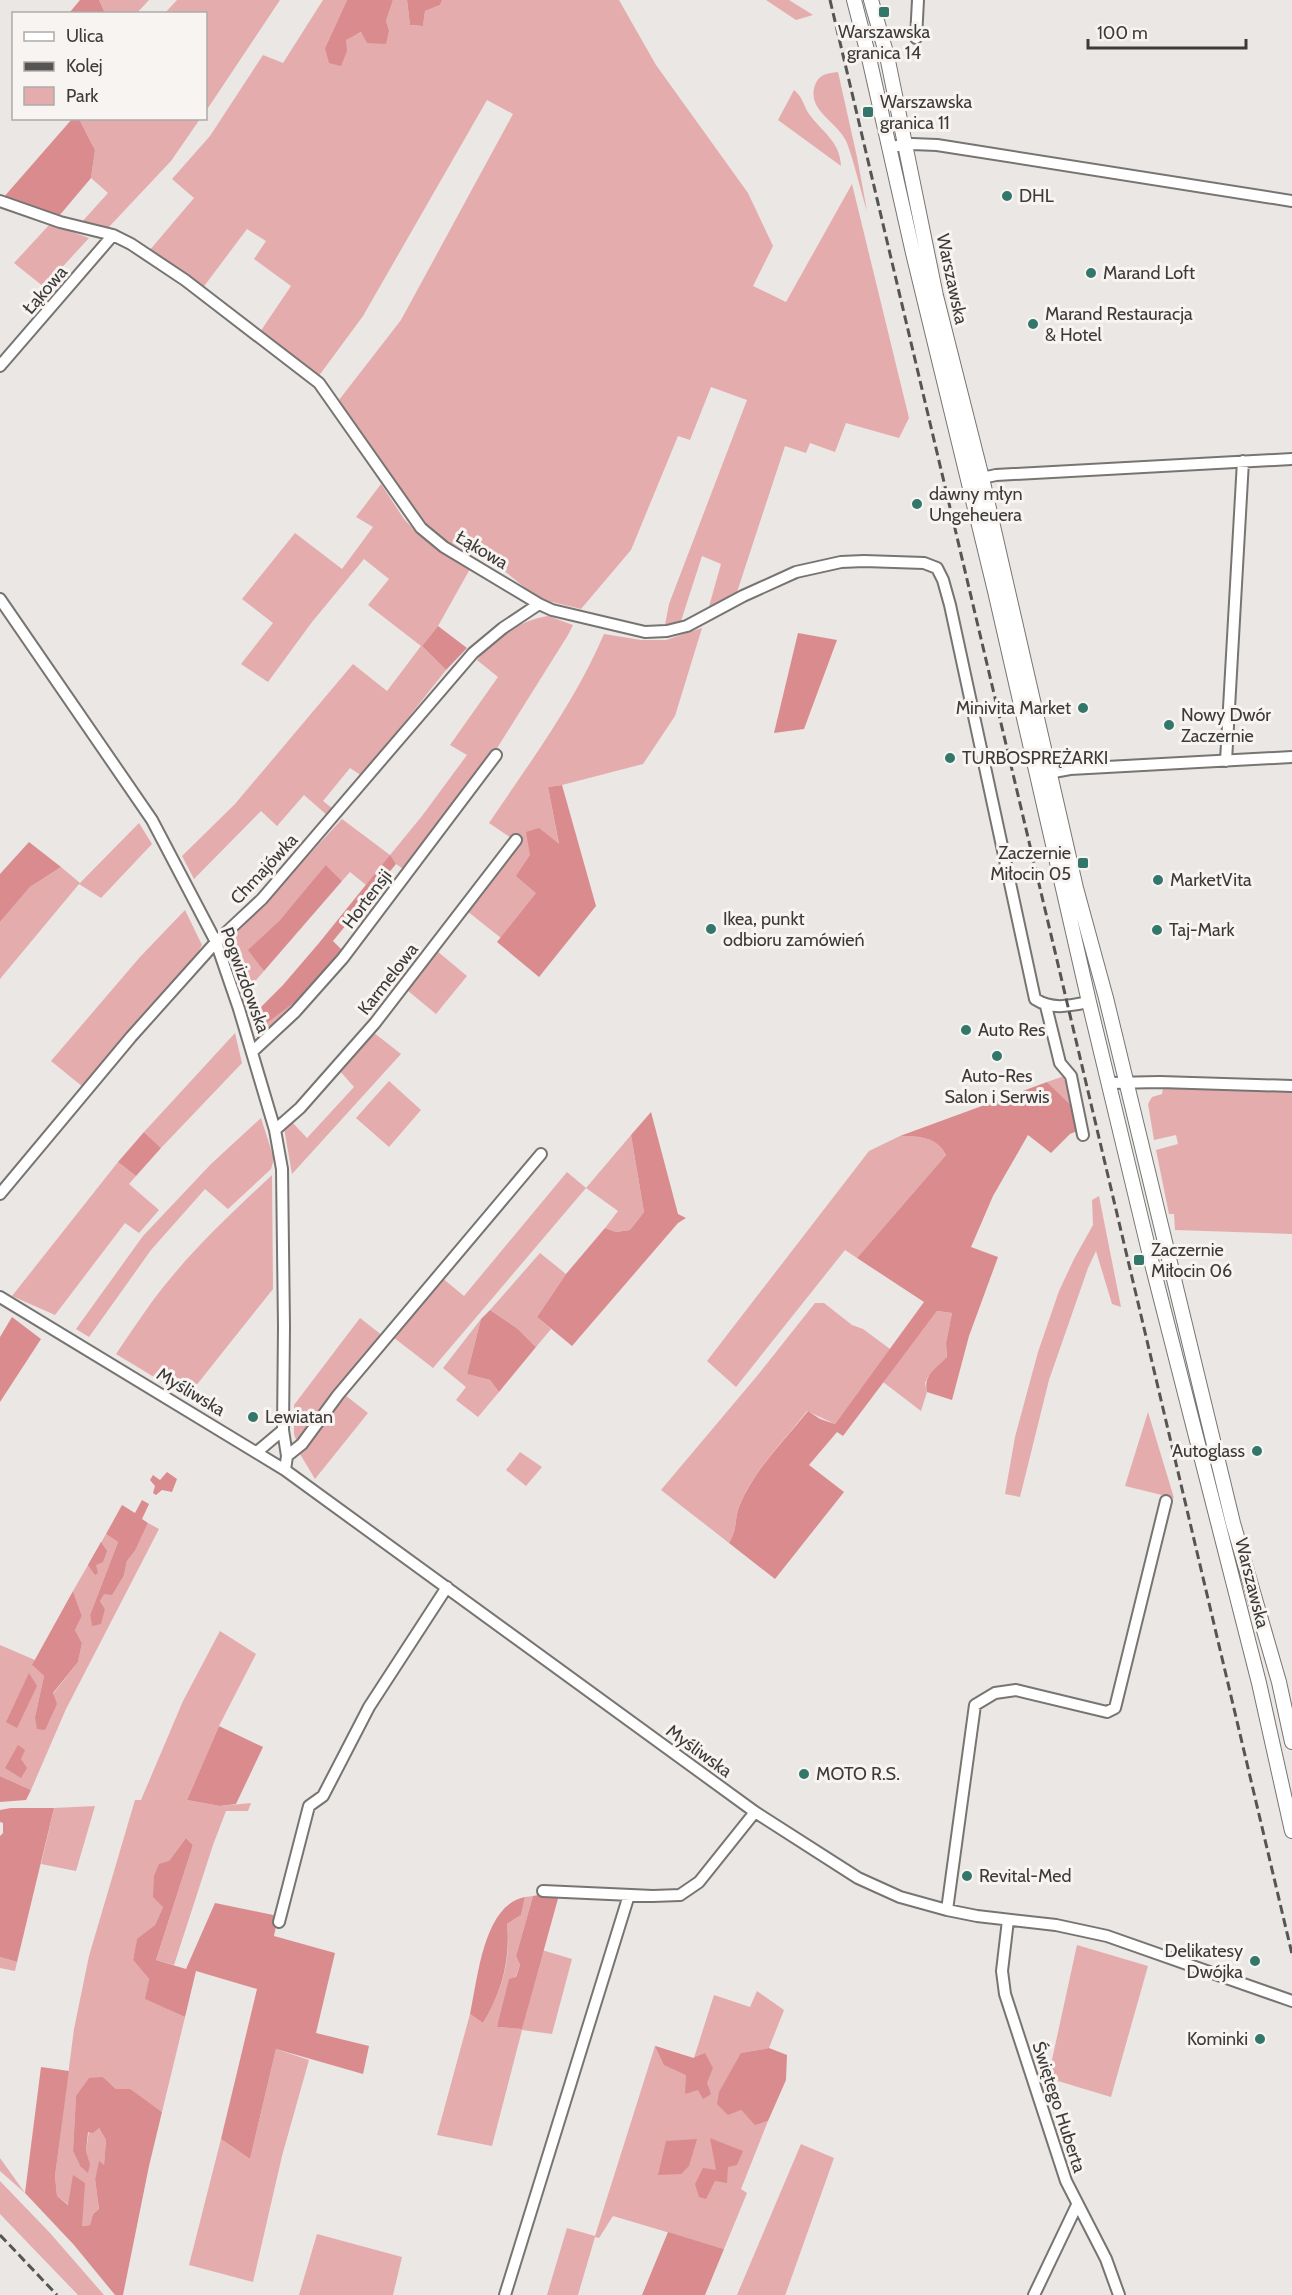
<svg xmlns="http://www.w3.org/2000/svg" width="1292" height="2295" font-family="Cabin,sans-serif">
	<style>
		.green { fill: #e5acad }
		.forest { fill: #da8b8e }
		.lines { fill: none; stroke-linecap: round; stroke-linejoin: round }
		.minor-casing { stroke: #777572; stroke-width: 14 }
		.major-casing { stroke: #777572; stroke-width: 16 }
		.minor { stroke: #fff; stroke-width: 10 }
		.major { stroke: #fff; stroke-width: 14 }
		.rail { stroke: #565553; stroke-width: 3; stroke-dasharray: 9 4.5; stroke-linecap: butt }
		.poi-dot { fill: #32776a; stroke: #f8f4f2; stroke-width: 2 }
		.labels { text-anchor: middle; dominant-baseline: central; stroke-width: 6; stroke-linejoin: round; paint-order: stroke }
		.poi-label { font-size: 18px; fill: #3c3b39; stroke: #f8f4f2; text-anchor: start }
		.street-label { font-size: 18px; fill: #3c3b39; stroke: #f8f4f2 }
	</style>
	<rect width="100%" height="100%" fill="#eae7e4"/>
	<!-- green -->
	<path class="green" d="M99 0H149L136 14 105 13Z
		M177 0H280L206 111V14L165 13Z
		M323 0H347L325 48 362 32 367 43 389 30 386 21 393 0H407L410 25 423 26 425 11 440 5 442 0H619L656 65 748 193 773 246 753 286 786 302 852 184 909 418 899 438 846 423 835 452 810 443 806 453 785 446 737 592 708 610 721 564 702 556 681 621 665 625 669 604 747 400 711 387 690 440 678 436 631 550 581 609 548 601 534 595 502 569 441 538 412 511 339 400 401 320 513 114 487 100 363 316 318 377 260 332 291 286 254 259 266 241 247 229 202 289 178 269 149 251 194 198 172 179 210 136 263 55 283 63Z
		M766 0H789L813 15 796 20Z
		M838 72 857 157 867 211C860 189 855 165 847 143 839 122 806 111 815 85 819 74 828 73 838 72Z
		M794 90C803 97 803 105 809 114 822 132 840 141 841 166L778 120Z
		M79 119H200L171 161 107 229 80 224 108 193 91 178 95 150Z
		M50 224 89 238 44 287 14 263Z
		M381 484 404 519 419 535 470 569 438 626 422 646 446 670 362 776 350 768 323 801 333 809 328 816 304 795 277 826 261 811 194 879 182 856 235 804 353 664 387 691 421 646 368 605 389 579 364 559 312 622 268 682 241 664 273 623 242 599 295 533 342 569 373 527 356 517Z
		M548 616 573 625 568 635 494 753 405 870 396 864 390 856 366 885 350 872 342 881 327 866 280 920 249 950 264 971 245 993 223 942 242 927 342 819 390 855 422 816 467 755 450 745 498 677 477 660C495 638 520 620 548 616Z
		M702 628 675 716 643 764 562 785 548 787 559 845 530 855 536 893 501 938 467 911 522 842 511 838 489 823C530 762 575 702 604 634L641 640H666Z
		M139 823 152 844 101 898 79 884 0 979V922L30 887 61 867 80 883Z
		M185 910 202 945 190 966 83 1087 51 1061 140 957Z
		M437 951 467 976 436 1014 407 990Z
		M307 993 258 1040 252 1016 260 1027Z
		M373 1032 401 1054 292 1174 284 1128 292 1122 307 1138 354 1087 339 1070Z
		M235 1033 242 1063 161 1148 144 1132Z
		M1067 1075 1075 1109 1047 1082Z
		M389 1081 421 1110 389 1147 356 1118Z
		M1217 1087 1292 1089V1234L1175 1230 1174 1214H1169L1156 1150 1178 1144 1176 1135 1154 1140 1148 1104 1152 1097 1162 1094 1163 1088 1195 1089Z
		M261 1118 274 1159 271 1169 228 1209 205 1189 151 1250 89 1337 76 1329 143 1236 211 1164Z
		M631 1135 644 1212 630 1230 616 1232 605 1228 618 1211 586 1188 433 1368 393 1337 441 1277 464 1296 567 1172 586 1188Z
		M900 1136C919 1136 937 1137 946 1155L857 1258 845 1250 736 1387 707 1361 869 1151Z
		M118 1162 136 1176 129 1184 159 1210 139 1233 125 1223 55 1315 12 1296Z
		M272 1175 273 1289 187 1397 116 1354C132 1331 147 1307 165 1285 197 1245 235 1210 272 1175Z
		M1099 1196 1121 1307 1112 1304 1096 1251 1088 1268 1049 1380 1020 1497 1005 1494 1015 1437 1038 1352 1059 1291 1074 1259 1093 1225 1092 1200Z
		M540 1253 566 1274 537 1317 551 1329 536 1347 518 1329 490 1310Z
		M815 1303H824L852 1325 863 1329 890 1349 835 1424 807 1411C784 1441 752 1472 739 1507 734 1521 738 1528 729 1543L661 1490 757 1376Z
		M937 1311 952 1313 946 1343 947 1358 928 1377 925 1383 927 1392 921 1411 883 1382Z
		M360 1318 383 1336 297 1443 294 1434V1405Z
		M481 1319 467 1374 490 1380 499 1392 478 1417 456 1400 466 1387 443 1368Z
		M345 1395 368 1413 315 1479 300 1454Z
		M1148 1412 1174 1498 1125 1486Z
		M520 1452 542 1467 526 1486 506 1470Z
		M148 1523 159 1529 66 1709 31 1790 0 1776V1645L35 1660 33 1666 44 1676 35 1717 78 1662 82 1643 75 1630 82 1616 73 1591 106 1534 118 1542 90 1615 92 1625 105 1609 100 1601 103 1594 124 1575 127 1561 135 1551Z
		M220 1631 256 1654 219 1726 187 1800 220 1806 251 1803 248 1811H226L213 1845 174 1965 156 1960 193 1845 186 1838 169 1861 163 1907 155 1925 137 1940 133 1960 149 1979 146 1999 185 2017 162 2112 130 2090 116 2089 103 2077 76 2097 73 2151 80 2166 90 2165 86 2151 89 2131 99 2128 106 2140 104 2166 99 2162 95 2179 99 2209 93 2214 90 2225 81 2226 69 2205 57 2196 55 2176 74 2029 89 1956 135 1800H141L183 1701Z
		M95 1806 76 1871 41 1864 54 1808Z
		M533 1896 516 1956 520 1965 497 2027 522 2029 542 1950 572 1959 552 2034 522 2030 492 2146 437 2135 470 2014 483 2023C501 1994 512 1958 507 1924L521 1915 525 1897Z
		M1077 1945 1148 1966 1111 2097 1048 2078Z
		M0 1957 17 1962 15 1971 0 1968Z
		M757 1991 784 2010 769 2048 741 2053V2110L755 2124 768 2121 741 2189 747 2193 724 2249 613 2216 599 2238 595 2237 578 2295H547L567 2228 595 2236 655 2046 694 2058 714 1995 750 2007Z
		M276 2049 309 2060 282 2156 253 2282 189 2265 221 2139 250 2159Z
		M801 2144 834 2158 786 2293 785 2295H737Z
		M0 2158 25 2193 0 2171Z
		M0 2181 50 2233 104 2295H78L0 2214Z
		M317 2234 402 2257 393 2295H299Z"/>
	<!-- forest -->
	<path class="forest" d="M80 0H99L105 13H72L70 12Z
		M347 0H393L386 21 389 30 386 44 367 43 361 32 346 40 347 51 341 66 329 63 325 48Z
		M407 0H442L440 5 425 11 423 26 410 25Z
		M72 119H79L95 150 91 178 59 216 3 198Z
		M438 626 467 648 446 670 422 646Z
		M798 633 837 640 804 729 774 733Z
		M562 785 596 906 539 977 497 942 536 893 516 876 530 855 526 832 539 828 559 844 548 787Z
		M29 842 61 867 30 887 0 922V874Z
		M390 855 396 864 333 941 342 950 307 993 260 1028 252 1016 283 985 319 943Z
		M326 865 342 881 264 971 248 950 280 920Z
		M1047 1082 1075 1109 1077 1131 1070 1134 1051 1153 1028 1135 993 1196 971 1247 998 1257 969 1336 952 1400 927 1392C923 1375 936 1369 947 1357L946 1343 952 1313 937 1311 843 1436 837 1432 809 1465 844 1492 775 1579 729 1543C738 1528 734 1521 739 1507 753 1471 784 1441 808 1411L820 1419 835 1424 924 1302 857 1258 946 1155C937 1137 919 1136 900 1136Z
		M651 1112 678 1214 686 1218 678 1223 572 1346 537 1317 566 1274 605 1228 616 1232 630 1230 644 1212 631 1135Z
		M144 1132 161 1148 136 1176 118 1162Z
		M490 1310 518 1329 536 1347 499 1392 490 1380 467 1374 481 1319Z
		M12 1317 41 1339 0 1402V1337Z
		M167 1472 177 1479 172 1492 162 1490 156 1495 153 1493 155 1486 150 1480 153 1475 160 1480Z
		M142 1500 149 1504 142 1519 148 1523 135 1551 127 1561 124 1575 112 1595 104 1594 100 1601 105 1609 101 1624 92 1626 90 1615 118 1542 106 1534 122 1505 135 1513Z
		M101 1542 107 1551 103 1562 96 1565 98 1573 95 1575 88 1565Z
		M73 1591 82 1616 75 1630 82 1643 78 1662 53 1693 57 1704 45 1730 37 1729 35 1717 44 1676 32 1665Z
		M29 1673 37 1686 17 1728 6 1722Z
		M219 1726 263 1747 236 1804 220 1806 187 1800Z
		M18 1745 25 1750 21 1759 27 1768 21 1778 5 1768Z
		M0 1776 31 1790 26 1800 0 1802Z
		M11 1808H54L17 1962 0 1957V1836L3 1833V1823L0 1822V1810Z
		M186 1838 193 1845 156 1960 186 1969 215 1903 278 1916 274 1936 335 1953 316 2033 369 2046 363 2074 276 2049 250 2159 221 2139 257 1989 196 1971 185 2017 145 1999 149 1979 133 1960 137 1939 155 1925 163 1907 153 1897 154 1876 159 1864 169 1861Z
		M544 1894 559 1895 522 2029 497 2027 509 1979 516 1977 520 1965 516 1956 533 1896Z
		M525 1897 521 1915 507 1924C511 1959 501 1994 483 2023L470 2014C478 1979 483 1905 525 1897Z
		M655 2046 693 2058 705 2053 713 2068 707 2083 711 2094 703 2099 698 2090 685 2094 686 2075 664 2065Z
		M769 2048 787 2055 786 2080 768 2121 755 2125 741 2110 728 2115 717 2104 719 2092 741 2053Z
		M41 2067 69 2071 55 2176 57 2196 68 2205 73 2175 85 2183 82 2226 90 2225 93 2214 99 2209 95 2179 99 2161 104 2165 106 2140 99 2128 93 2133 88 2132 86 2151 90 2164 88 2173 80 2166 73 2151 76 2096 89 2078 103 2077 116 2089H130L162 2112 149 2166 123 2295H115L74 2245 25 2193Z
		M710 2138 743 2151 737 2165 728 2167 727 2183 715 2181 706 2199 699 2197 695 2184 703 2168 716 2170Z
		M697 2139 689 2166 681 2174 658 2175 666 2141Z
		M668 2232 724 2249 705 2295H642Z"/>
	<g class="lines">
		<defs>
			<path id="minor" d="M916 38 918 0
				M890 147 912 144 937 145 1292 201
				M0 201 60 222 113 235 131 244 185 280 319 383 421 528 444 547 539 604 552 610 645 632 667 631 687 626 743 596 796 572 841 562 864 561 924 563 937 568 943 580 950 605 1035 999C1052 1010 1069 1006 1089 1002
				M0 366 113 235
				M982 478 996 475 1292 459
				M0 599 152 820 216 942 239 1009 275 1130 282 1169 284 1326 283 1430 287 1456 285 1470
				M1226 761 1243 461
				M1043 774 1070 769 1292 757
				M1046 1006 1060 1063 1071 1076 1083 1135
				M253 1051 295 1012 343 958 496 755
				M1110 1083 1160 1082 1292 1086
				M275 1130 300 1108 375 1023 516 840
				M0 1194 131 1037 216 942 262 899 473 653 503 628 539 604
				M0 1297 285 1470 755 1812 858 1878 900 1897 947 1910 977 1916 1056 1925 1107 1936 1292 2001
				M257 1452 283 1430
				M287 1456 302 1444 338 1395 541 1154
				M543 1891 653 1896 680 1895 699 1882 755 1812
				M947 1910 975 1705 995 1693 1016 1690 1107 1712 1115 1708 1166 1501
				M1008 1920 1002 1971 1005 1994 1066 2181 1106 2259 1119 2295
				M279 1922 309 1806 323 1796 369 1707 447 1587
				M505 2295 629 1895
				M1034 2295 1077 2205"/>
			<path id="major" d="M854 0 869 58 913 253 995 591 1089 1002 1153 1268 1259 1683 1292 1831
				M871 0 887 56 936 296 982 478 1076 888 1106 998 1233 1523 1279 1682 1292 1742"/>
		</defs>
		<!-- minor casing -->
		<use href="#minor" class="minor-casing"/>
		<!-- major casing -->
		<use href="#major" class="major-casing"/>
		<!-- minor -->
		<use href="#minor" class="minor"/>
		<!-- major -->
		<use href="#major" class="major"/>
		<!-- rail -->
		<path class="rail" d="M830 0 1292 1954
			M0 2235 57 2295"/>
	</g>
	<!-- markers -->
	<g class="poi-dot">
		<rect x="878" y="6" width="12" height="12" rx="3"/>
		<rect x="862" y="106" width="12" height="12" rx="3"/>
		<circle cx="1007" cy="196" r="6"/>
		<circle cx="1091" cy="273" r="6"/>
		<circle cx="1033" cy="324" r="6"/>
		<circle cx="917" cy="504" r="6"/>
		<circle cx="1083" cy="708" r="6"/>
		<circle cx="1169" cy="725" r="6"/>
		<circle cx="950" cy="758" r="6"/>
		<rect x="1077" y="857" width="12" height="12" rx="3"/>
		<circle cx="1158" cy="880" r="6"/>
		<circle cx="711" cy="929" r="6"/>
		<circle cx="1157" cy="930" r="6"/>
		<circle cx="966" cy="1030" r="6"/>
		<circle cx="997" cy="1056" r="6"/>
		<rect x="1133" y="1254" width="12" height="12" rx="3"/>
		<circle cx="253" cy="1417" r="6"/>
		<circle cx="1257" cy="1451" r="6"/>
		<circle cx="804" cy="1774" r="6"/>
		<circle cx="967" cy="1876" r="6"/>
		<circle cx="1255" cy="1961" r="6"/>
		<circle cx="1260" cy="2039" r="6"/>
	</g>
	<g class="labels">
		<!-- poi labels -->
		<g class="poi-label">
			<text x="884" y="32" text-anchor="middle">Warszawska<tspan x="884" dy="21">granica 14</tspan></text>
			<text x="880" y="102">Warszawska<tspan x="880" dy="21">granica 11</tspan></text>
			<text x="1019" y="196">DHL</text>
			<text x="1103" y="273">Marand Loft</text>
			<text x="1045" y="314">Marand Restauracja<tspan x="1045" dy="21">&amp; Hotel</tspan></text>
			<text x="929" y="494">dawny młyn<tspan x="929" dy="21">Ungeheuera</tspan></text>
			<text x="1071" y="708" text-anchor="end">Minivita Market</text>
			<text x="1181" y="715">Nowy Dwór<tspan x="1181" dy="21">Zaczernie</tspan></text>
			<text x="962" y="758">TURBOSPRĘŻARKI</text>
			<text x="1071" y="853" text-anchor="end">Zaczernie<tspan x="1071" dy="21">Miłocin 05</tspan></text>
			<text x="1170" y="880">MarketVita</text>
			<text x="723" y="919">Ikea, punkt<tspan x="723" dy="21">odbioru zamówień</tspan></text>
			<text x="1169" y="930">Taj-Mark</text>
			<text x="978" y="1030">Auto Res</text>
			<text x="997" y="1076" text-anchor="middle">Auto-Res<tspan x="997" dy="21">Salon i Serwis</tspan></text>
			<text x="1151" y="1250">Zaczernie<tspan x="1151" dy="21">Miłocin 06</tspan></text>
			<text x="265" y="1417">Lewiatan</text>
			<text x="1245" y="1451" text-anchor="end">Autoglass</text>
			<text x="816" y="1774">MOTO R.S.</text>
			<text x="979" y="1876">Revital-Med</text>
			<text x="1243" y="1951" text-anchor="end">Delikatesy<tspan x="1243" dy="21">Dwójka</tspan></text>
			<text x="1248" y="2039" text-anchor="end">Kominki</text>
		</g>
		<!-- street labels -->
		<g class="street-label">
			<text transform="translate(952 279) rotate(78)">Warszawska</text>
			<text transform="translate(45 290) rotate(-49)">Łąkowa</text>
			<text transform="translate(482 550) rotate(31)">Łąkowa</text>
			<text transform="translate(264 869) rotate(-47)">Chmajówka</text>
			<text transform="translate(367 899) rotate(-53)">Hortensji</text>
			<text transform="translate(388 979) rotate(-52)">Karmelowa</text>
			<text transform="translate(245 980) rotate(70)">Pogwizdowska</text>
			<text transform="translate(191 1392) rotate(31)">Myśliwska</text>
			<text transform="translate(1252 1583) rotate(76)">Warszawska</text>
			<text transform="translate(699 1751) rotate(36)">Myśliwska</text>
			<text transform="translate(1059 2107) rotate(72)">Świętego Huberta</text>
		</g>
	</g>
	<!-- legend -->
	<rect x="12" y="12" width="195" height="108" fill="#f8f4f2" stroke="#adaaa8" stroke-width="1.5"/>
	<rect x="24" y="32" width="30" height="9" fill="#ffffff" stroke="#adaaa8" stroke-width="1.5"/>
	<text x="66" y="42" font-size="18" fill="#3c3b39">Ulica</text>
	<rect x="24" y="62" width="30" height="9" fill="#565553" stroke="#adaaa8" stroke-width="1.5"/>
	<text x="66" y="72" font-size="18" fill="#3c3b39">Kolej</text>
	<rect x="24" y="87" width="30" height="18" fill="#e5acad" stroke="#adaaa8" stroke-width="1.5"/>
	<text x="66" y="102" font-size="18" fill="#3c3b39">Park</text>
	<!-- scale -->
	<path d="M1088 39v9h158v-9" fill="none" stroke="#3c3b39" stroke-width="3"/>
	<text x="1097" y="39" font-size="18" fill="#3c3b39" stroke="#f8f4f2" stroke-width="4.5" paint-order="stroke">100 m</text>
</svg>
